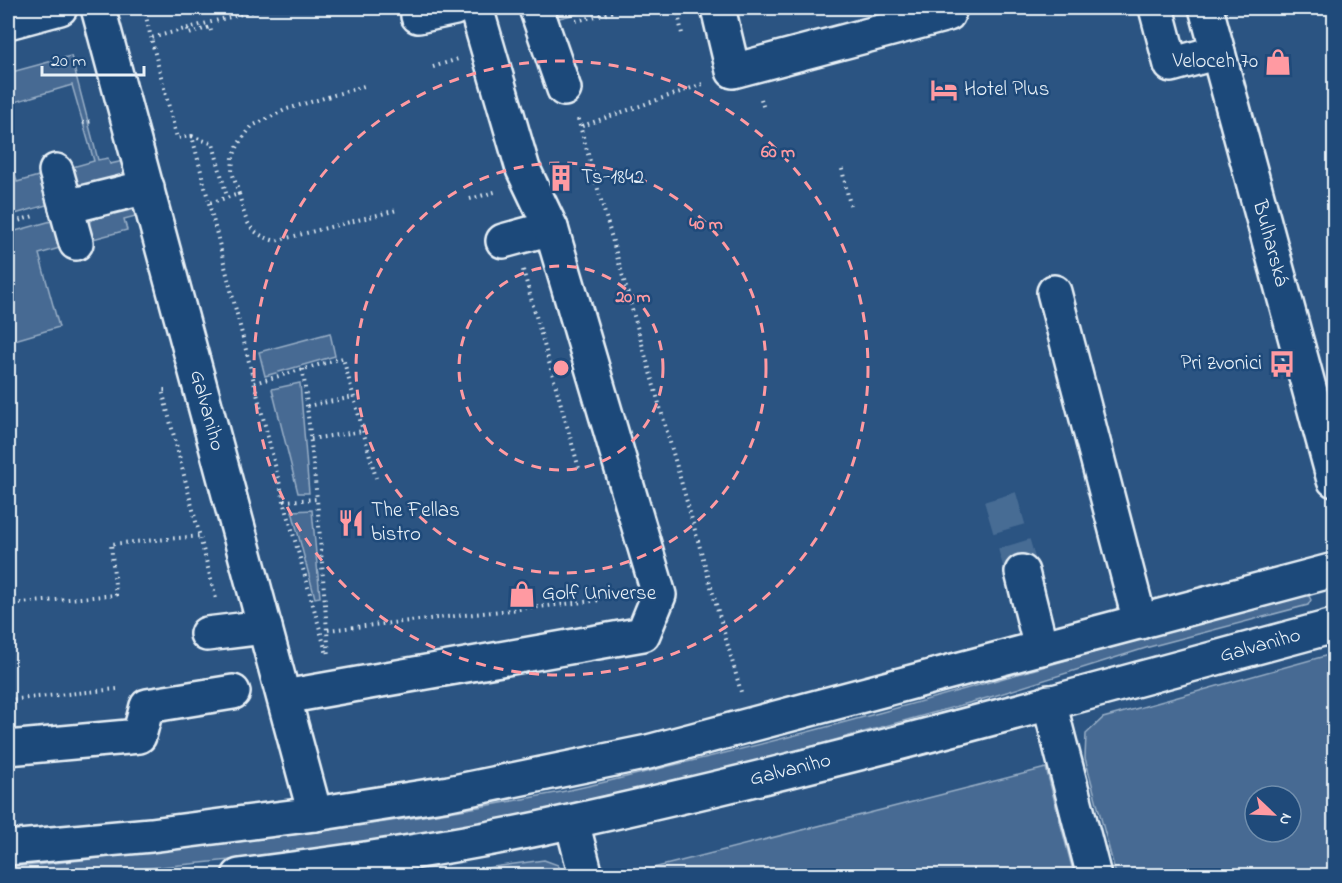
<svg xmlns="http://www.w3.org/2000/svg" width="1342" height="883" font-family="'Indie Flower',sans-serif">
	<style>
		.green { fill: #476b93; stroke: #98aec6; stroke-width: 1.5; fill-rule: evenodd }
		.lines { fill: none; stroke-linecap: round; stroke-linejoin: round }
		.minor-tunnel { stroke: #476c94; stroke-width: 33; stroke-dasharray: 33 16; stroke-linecap: butt }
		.minor-casing { stroke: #e8f1f8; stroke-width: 38 }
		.major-casing { stroke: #e8f1f8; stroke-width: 38 }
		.path { stroke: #e8f1f8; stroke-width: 4; stroke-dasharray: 1.5 4.5; stroke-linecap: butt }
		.minor { stroke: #1f4a7a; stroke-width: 33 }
		.major { stroke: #1f4a7a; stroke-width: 33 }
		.ring { fill: none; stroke: #ff9aa2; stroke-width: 3; stroke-dasharray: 10 8 }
		.labels { text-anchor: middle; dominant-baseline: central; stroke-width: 5; stroke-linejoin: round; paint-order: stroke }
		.poi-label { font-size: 21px; fill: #e8f1f8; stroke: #1f4a7a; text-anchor: start }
		.street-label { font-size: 21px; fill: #e8f1f8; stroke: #1f4a7a }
		.centre { fill: #ff9aa2; stroke: #1f4a7a; stroke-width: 3 }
		.ring-label { font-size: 18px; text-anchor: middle; font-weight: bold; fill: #ff9aa2; stroke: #1f4a7a; stroke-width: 5; stroke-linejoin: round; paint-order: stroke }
	</style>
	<rect width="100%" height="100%" fill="#2b5482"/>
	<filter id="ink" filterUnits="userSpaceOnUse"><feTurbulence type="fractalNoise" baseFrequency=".0167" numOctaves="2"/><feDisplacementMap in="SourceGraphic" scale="12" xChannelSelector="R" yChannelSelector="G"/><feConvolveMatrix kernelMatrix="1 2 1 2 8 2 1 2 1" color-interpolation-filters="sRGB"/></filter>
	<g filter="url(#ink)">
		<!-- green -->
		<path class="green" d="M543 8H600L547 21Z
			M71 56 98 160 108 158 110 164 132 159 130 171C120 177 90 189 79 184 74 181 71 173 69 168L94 161 72 85 8 104V73Z
			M8 145 17 182 42 175 50 204 8 216V191L13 189 8 168Z
			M128 206 140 207 147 213 124 219 127 230 89 240 88 231 90 221 98 215Z
			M55 220 63 247 39 254 59 327 8 342V332L13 312 8 293V233Z
			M330 333 335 356 265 376 259 352Z
			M300 383 309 493H298L272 389Z
			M312 510 320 597 315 598 292 511Z
			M1305 593 1309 596 1311 600 1308 605 1149 647 994 696 755 762 490 822 290 854 80 875 8 876V868C189 849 371 828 550 794 592 786 633 775 674 765 886 716 1095 650 1305 593Z
			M1332 654H1334V875H1116L1085 758 1086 734 1103 718ZM1255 796H1291V832H1255Z
			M1046 768 1074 875H626Z
			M544 860 558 865 564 875H434Z"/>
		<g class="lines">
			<!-- minor-tunnel -->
			<path class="minor-tunnel" d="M1000 497 1022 572"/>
			<defs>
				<g id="minor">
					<path id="s1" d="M98 8 315 814"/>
					<path d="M536 8 564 89"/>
					<path d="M718 8 733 71 948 14 950 8"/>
					<path d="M1156 8 1171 65 1218 52"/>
					<path id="s2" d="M1206 8 1334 480"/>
					<path d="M418 16 455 8"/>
					<path d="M8 22 60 8"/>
					<path d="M56 171 66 207 147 187"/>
					<path d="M66 207 76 243"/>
					<path d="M503 241 551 228"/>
					<path d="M1054 292 1140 622"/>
					<path d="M1022 572 1041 648"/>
					<path d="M207 634 265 627"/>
					<path d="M284 697 643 634 659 595 551 228 523 169 476 8"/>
					<path d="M1049 702 1094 876"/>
					<path d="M8 748 139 736 147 706 233 692"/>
					<path d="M572 822 586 876"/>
				</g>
				<g id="major">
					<path d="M8 848 151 835 315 814 449 793 648 752 1334 570"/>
					<path id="s3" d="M239 876C352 862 464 846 574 821 830 765 1082 694 1334 626"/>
				</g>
			</defs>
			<!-- minor casing -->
			<use href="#minor" class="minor-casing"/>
			<!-- major casing -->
			<use href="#major" class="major-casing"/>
			<!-- path -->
			<path class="path" d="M144 8 151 38
				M264 8 151 38 177 138 192 136 209 203 239 194 232 172 233 157 239 143 252 126 287 109 364 86
				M677 8 682 34
				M982 11 996 8
				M576 21 612 12
				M188 29 189 34 210 27 211 31
				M433 67 458 59
				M761 99 764 109
				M578 119 741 692
				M83 123 93 121
				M582 126 703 84
				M192 136 213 144 227 197
				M842 169 850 205
				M239 194C246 221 246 232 275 241L397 210
				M470 199 498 191
				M209 203 284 501 327 655
				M8 224 34 216
				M523 270 580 472
				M8 363 10 372
				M303 369 317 499
				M254 383 343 358 376 478
				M165 390H162L216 599H218
				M307 406 354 397
				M311 439 363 431
				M284 501 317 499 329 657
				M8 604 116 595 111 544 201 536
				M328 630 602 600
				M8 700 117 689"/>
			<!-- minor -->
			<use href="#minor" class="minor"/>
			<!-- major -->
			<use href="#major" class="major"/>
		</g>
	</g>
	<!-- distance rings -->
	<g class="ring">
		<circle cx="561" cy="368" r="102"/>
		<circle cx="561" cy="368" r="205"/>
		<circle cx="561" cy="368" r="307"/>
	</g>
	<!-- icons -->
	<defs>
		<symbol id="shop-bare" viewBox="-9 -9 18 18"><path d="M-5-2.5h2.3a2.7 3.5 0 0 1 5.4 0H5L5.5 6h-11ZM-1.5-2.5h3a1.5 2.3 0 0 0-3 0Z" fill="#ff9aa2" stroke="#1f4a7a" stroke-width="2.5" paint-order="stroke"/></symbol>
		<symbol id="hotel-bare" viewBox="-9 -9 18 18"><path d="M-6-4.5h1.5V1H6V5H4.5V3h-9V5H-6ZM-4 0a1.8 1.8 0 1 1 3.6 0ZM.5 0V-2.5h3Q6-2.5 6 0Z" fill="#ff9aa2" stroke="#1f4a7a" stroke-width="2.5" paint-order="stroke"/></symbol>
		<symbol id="building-bare" viewBox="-9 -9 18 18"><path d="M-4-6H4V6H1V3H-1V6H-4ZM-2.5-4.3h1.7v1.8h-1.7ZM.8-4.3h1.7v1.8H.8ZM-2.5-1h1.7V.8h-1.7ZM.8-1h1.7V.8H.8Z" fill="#ff9aa2" stroke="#1f4a7a" stroke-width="2.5" paint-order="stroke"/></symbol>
		<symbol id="bus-bare" viewBox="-9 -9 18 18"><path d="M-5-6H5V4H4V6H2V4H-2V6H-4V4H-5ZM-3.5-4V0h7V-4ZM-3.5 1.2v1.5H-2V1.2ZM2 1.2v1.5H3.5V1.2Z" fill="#ff9aa2" stroke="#1f4a7a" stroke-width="2.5" paint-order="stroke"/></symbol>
		<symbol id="restaurant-bare" viewBox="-9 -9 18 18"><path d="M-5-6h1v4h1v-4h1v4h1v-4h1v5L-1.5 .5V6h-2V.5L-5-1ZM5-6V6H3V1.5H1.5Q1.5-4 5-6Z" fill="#ff9aa2" stroke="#1f4a7a" stroke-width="2.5" paint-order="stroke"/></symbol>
	</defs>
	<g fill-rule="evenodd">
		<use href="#shop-bare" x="1259" y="43" width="38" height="38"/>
		<use href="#hotel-bare" x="925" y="71" width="38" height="38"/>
		<use href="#building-bare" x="542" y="159" width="38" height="38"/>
		<use href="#bus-bare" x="1263" y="345" width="38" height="38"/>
		<use href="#restaurant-bare" x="332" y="504" width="38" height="38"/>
		<use href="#shop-bare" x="503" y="575" width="38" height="38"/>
	</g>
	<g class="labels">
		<!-- poi labels -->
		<g class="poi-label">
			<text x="1258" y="62" text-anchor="end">Veloceh 70</text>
			<text x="964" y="90">Hotel Plus</text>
			<text x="581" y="178">Ts-1842</text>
			<text x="1262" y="364" text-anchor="end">Pri zvonici</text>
			<text x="371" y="511">The Fellas<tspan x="371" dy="24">bistro</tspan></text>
			<text x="542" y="594">Golf Universe</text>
		</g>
		<!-- street labels -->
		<g class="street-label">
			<text stroke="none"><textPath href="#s2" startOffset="244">Bulharská</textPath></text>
			<text stroke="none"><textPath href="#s1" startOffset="417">Galvaniho</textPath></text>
			<text stroke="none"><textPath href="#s3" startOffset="1048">Galvaniho</textPath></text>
			<text stroke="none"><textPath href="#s3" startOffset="562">Galvaniho</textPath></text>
		</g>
	</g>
	<circle cx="561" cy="368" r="9" class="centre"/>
	<g class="ring-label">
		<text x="778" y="157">60 m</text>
		<text x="706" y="229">40 m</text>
		<text x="633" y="302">20 m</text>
	</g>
	<!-- margin -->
	<rect width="1342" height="883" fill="none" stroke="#1f4a7a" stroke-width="30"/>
	<rect x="15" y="15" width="1312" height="853" fill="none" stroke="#e8f1f8" stroke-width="2" filter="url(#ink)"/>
	<!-- north arrow -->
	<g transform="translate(1273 814) rotate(113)"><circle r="28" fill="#1f4a7a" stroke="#6f8dac" stroke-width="1.5"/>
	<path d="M0-4.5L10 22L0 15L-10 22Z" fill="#ff9aa2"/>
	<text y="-9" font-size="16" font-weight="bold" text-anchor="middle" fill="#e8f1f8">N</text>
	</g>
	<!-- scale -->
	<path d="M42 66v9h102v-9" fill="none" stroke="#e8f1f8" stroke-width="3"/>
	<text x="51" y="66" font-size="18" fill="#e8f1f8" stroke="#1f4a7a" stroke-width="4.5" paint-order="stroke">20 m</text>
</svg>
